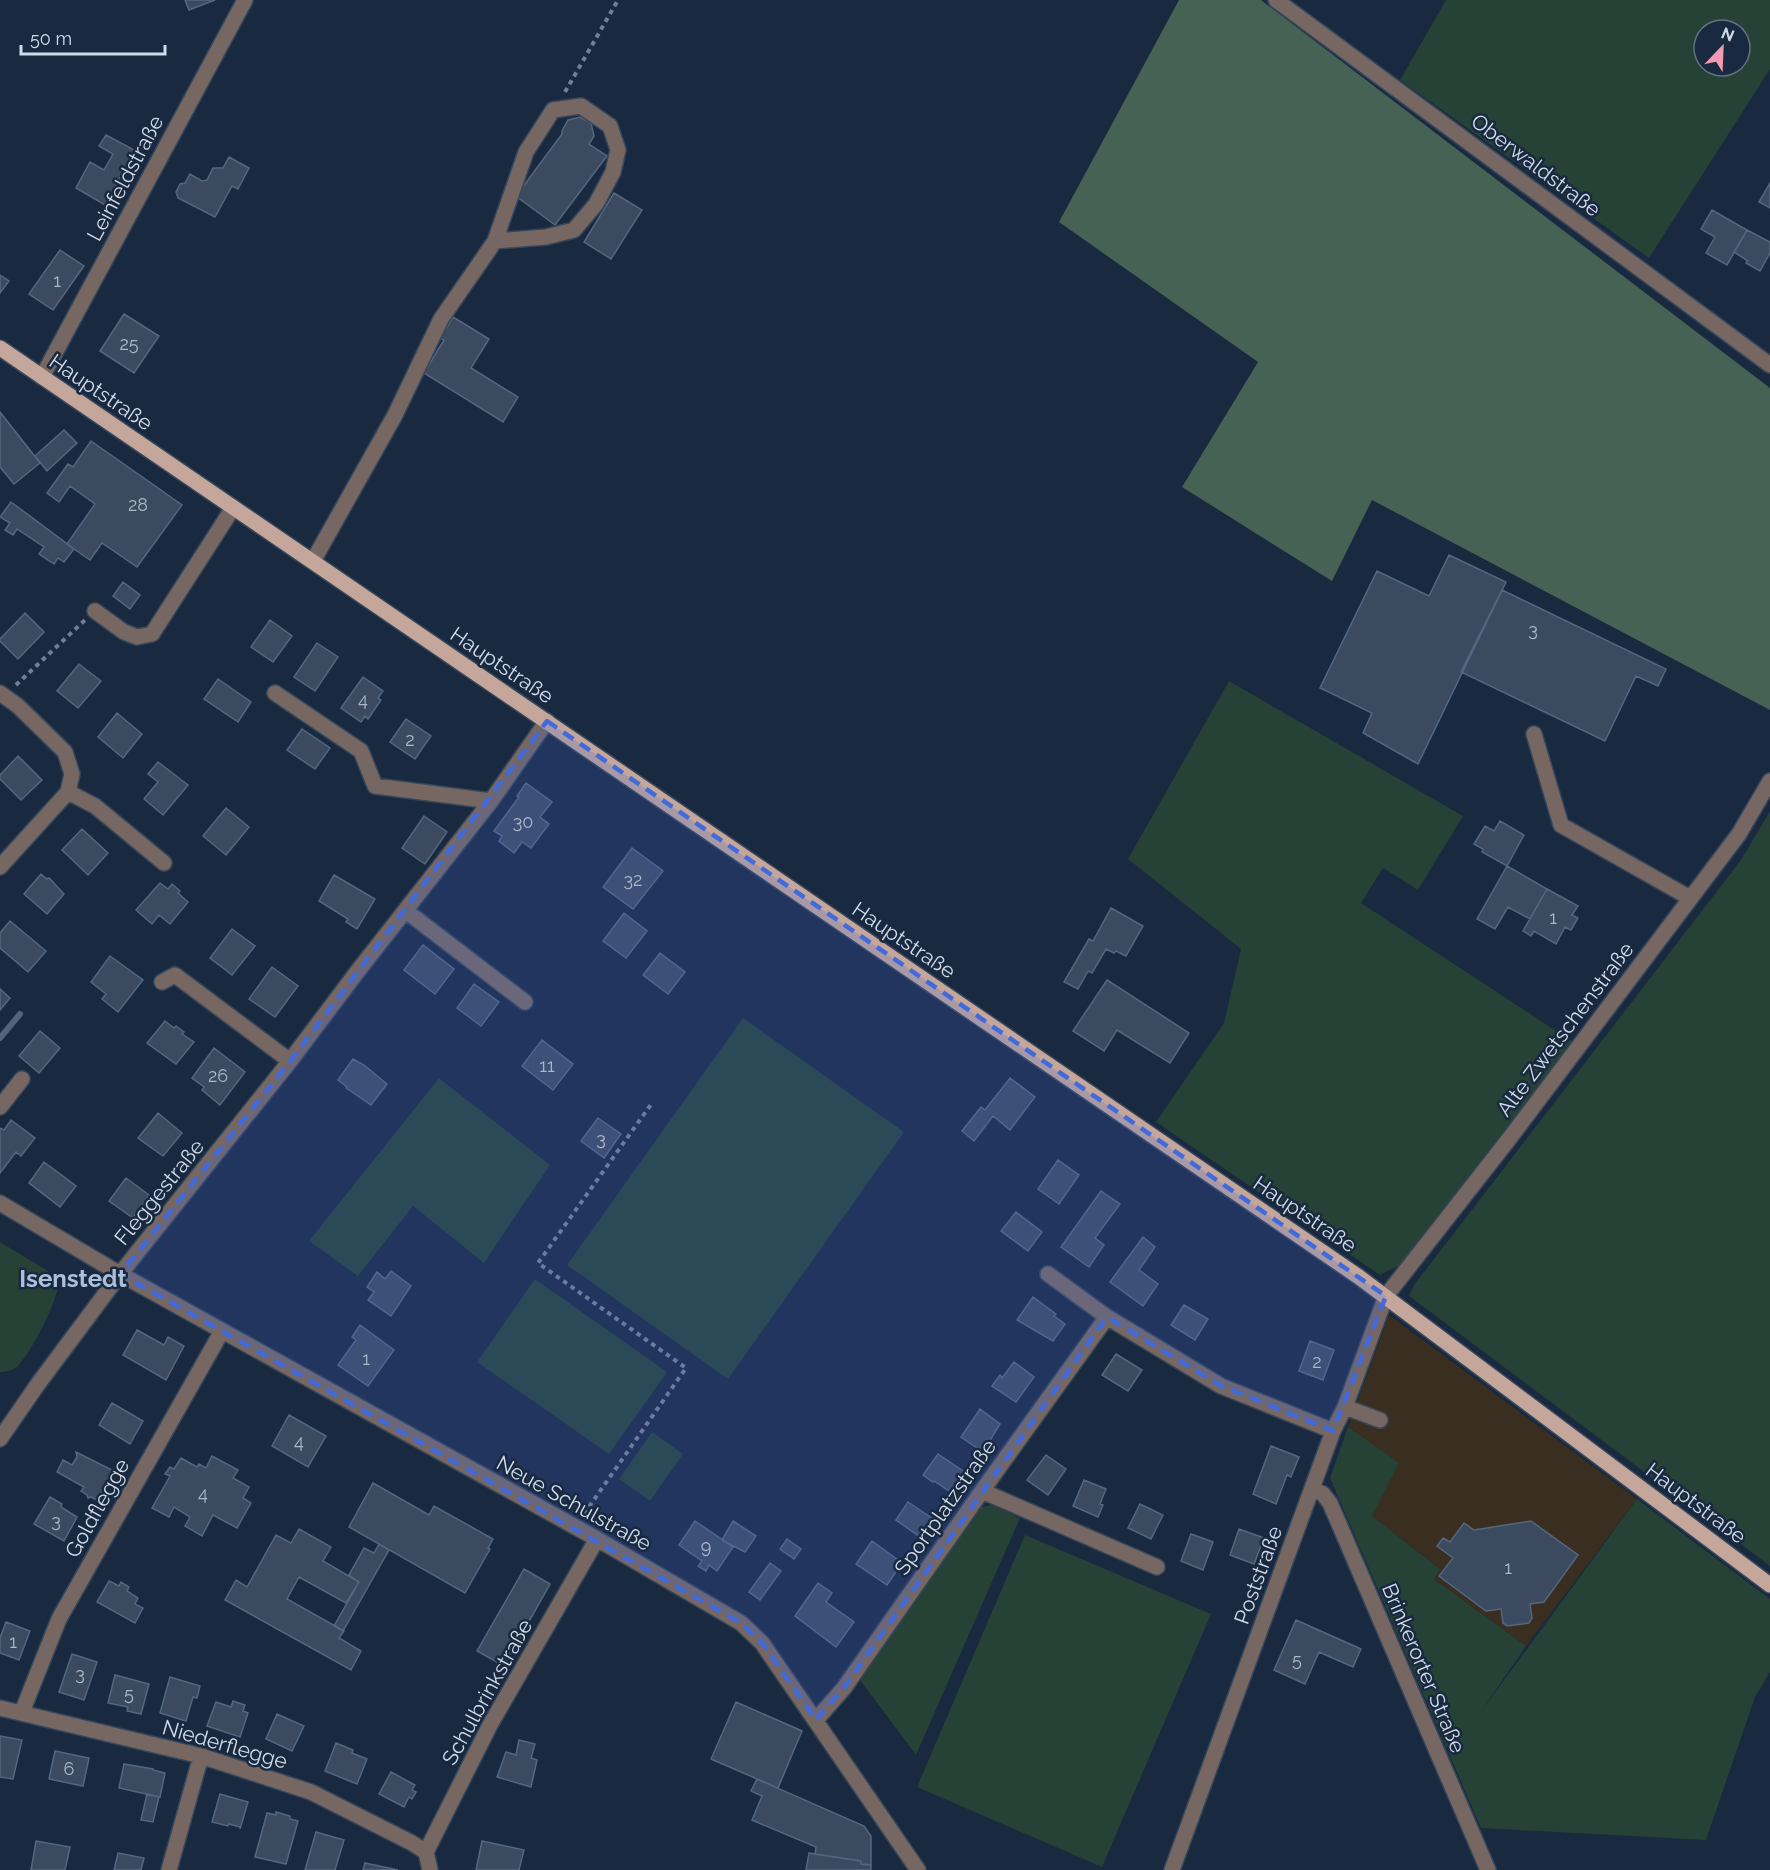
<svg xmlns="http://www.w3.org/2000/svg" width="1770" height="1870" font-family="Raleway,sans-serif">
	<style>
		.commercial { fill: #392e1f }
		.green { fill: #264135; fill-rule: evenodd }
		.forest { fill: #466254 }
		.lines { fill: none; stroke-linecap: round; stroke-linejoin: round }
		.stream { stroke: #566279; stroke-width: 6 }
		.building { fill: #3b4a5f; stroke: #546780; stroke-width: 1.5 }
		.minor-casing { stroke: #36465b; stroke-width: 18 }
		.major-casing { stroke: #36465b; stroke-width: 18 }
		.path { stroke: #738093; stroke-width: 4; stroke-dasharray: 4.5 4.5; stroke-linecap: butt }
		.minor { stroke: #766762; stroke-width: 15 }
		.major { stroke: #c4a69a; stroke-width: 15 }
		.marked { fill: #416adc; fill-opacity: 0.2; stroke: #416adc; stroke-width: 4.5; stroke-dasharray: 12 8; stroke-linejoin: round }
		.labels { text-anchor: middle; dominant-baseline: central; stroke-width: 5; stroke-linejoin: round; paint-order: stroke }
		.number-label { font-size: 18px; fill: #acb8c8 }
		.street-label { font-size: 21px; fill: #d1dceb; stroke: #19293f }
		.quarter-label { font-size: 24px; font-weight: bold; fill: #abc0dc; stroke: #19293f }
	</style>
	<rect width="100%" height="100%" fill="#19293f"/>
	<!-- commercial -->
	<path class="commercial" d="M1389 1315 1637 1499 1526 1646 1434 1579 1440 1569 1372 1516 1355 1431 1348 1427Z"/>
	<!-- green -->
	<path class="green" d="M1446 0H1770V69L1649 258 1400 80ZM1704 30H1740V66H1704Z
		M1229 681 1463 816 1418 890 1383 868 1361 903 1573 1042 1400 1265 1380 1275 1156 1122 1224 1023 1241 949 1128 859Z
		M1770 811V1566L1409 1296 1414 1285 1741 860Z
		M743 1018 904 1132 728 1379 567 1265Z
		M439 1078 550 1165 484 1263 413 1206 358 1276 309 1241Z
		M0 1242 48 1271 58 1287C55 1306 31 1353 17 1367 13 1370 5 1372 0 1372Z
		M535 1279 667 1372 609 1454 477 1362Z
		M1348 1427 1399 1463 1372 1516 1440 1569 1434 1579 1526 1646 1480 1713 1637 1499 1770 1599V1672L1755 1697 1706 1840 1481 1828 1330 1478Z
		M652 1432 683 1454 650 1501 619 1479Z
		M992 1505 1020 1518 916 1755 860 1680 981 1507Z
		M1025 1535 1211 1614 1102 1867 917 1787Z"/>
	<!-- forest -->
	<path class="forest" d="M1179 0H1261L1770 388V710L1372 500 1332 581 1182 487 1258 362 1059 222Z"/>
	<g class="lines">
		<!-- stream -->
		<path class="stream" d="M0 1038 20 1014"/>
	</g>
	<!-- building -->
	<path class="building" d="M185 0H215L189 10Z
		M580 117 591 123 594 136 589 144 607 156 555 225 516 196 562 134V131L568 120Z
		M106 135 136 151 115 187 120 190 115 199 110 196 105 205 76 188 90 162 104 170 113 154 99 146Z
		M229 157 249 168 238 189 232 186 215 217 178 198 176 192 180 184 185 183 190 174 202 181 207 180 213 168H223Z
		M1770 183V208L1759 202Z
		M614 193 642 210 611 259 584 242Z
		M1712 210 1747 230 1727 265 1706 253 1715 237 1701 229Z
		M1747 230 1770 242V253L1760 271 1746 263 1748 261 1734 252Z
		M60 250 84 266 53 310 29 294Z
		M0 275 9 281 0 293Z
		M124 314 159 336 134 373 100 351Z
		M453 317 489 339 471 368 518 397 503 422 424 373 444 340 440 338Z
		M0 412 40 463 14 484 0 467Z
		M64 430 77 443 47 471 35 456Z
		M91 441 182 505 137 567 102 543 90 560 67 544 95 504 70 486 59 502 47 493 68 464 73 467Z
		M11 502 74 549 64 562 58 558 54 564 39 554 44 547 17 529 13 535 5 530 10 523 0 517Z
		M1449 555 1506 582 1418 764 1363 733 1372 713 1320 688 1377 571 1429 596Z
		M123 582 140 595 130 609 113 596Z
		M1502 590 1666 669 1658 686 1636 676 1605 741 1461 672Z
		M25 613 44 632 18 659 0 641V639Z
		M270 620 292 636 273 662 251 647Z
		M317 643 338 657 315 691 294 677Z
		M79 664 101 681 78 708 57 691Z
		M363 677 383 691 378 698 381 700 368 719 365 716 361 722 341 708Z
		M218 679 251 702 238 722 204 699Z
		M117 713 142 734 123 758 98 737Z
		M406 719 431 736 415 759 390 742Z
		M302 729 330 748 315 769 287 750Z
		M18 756 42 780 21 800 0 779V775Z
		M158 762 188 785 163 815 144 799 158 782 148 774Z
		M526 783 552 802 540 817 549 824 531 848 522 842 514 853 499 841 502 836 494 831 519 797 517 796Z
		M226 808 249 827 226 855 203 836Z
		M424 816 447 832 425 864 402 848Z
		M1500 821 1524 835 1507 866 1482 852 1483 849 1474 844 1485 826 1494 831Z
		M82 829 108 853 88 875 62 850Z
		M632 848 663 871 633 909 603 887Z
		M1507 866 1547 889 1530 919 1508 907 1495 929 1477 919Z
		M41 874 47 879 49 878 64 894 47 914 24 894Z
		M334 875 375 899 357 929 346 922 348 919 319 901Z
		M160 883 168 889 172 884 180 891 178 893 188 902 170 924 159 915 152 924 136 910Z
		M1547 889 1578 906 1572 915 1578 918 1571 930 1565 927 1556 944 1534 931 1531 936 1523 931Z
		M1111 908 1143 926 1126 956 1116 951 1114 953 1106 949 1092 973 1088 971 1078 989 1064 982 1089 939 1093 941Z
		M624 913 647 931 626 958 603 941Z
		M10 921 46 951 28 972 0 948V933Z
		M232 929 255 946 232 975 210 958Z
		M423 945 454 969 435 994 404 970Z
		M660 953 685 972 668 994 643 975Z
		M110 956 143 980 118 1012 102 999 106 994 91 982Z
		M272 967 298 986 275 1017 249 999Z
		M1107 980 1189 1033 1170 1063 1117 1030 1104 1051 1073 1031Z
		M474 984 499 1002 481 1026 457 1008Z
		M0 989 10 998 0 1010Z
		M165 1021 174 1028 176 1026 184 1032 182 1034 194 1042 176 1064 147 1043Z
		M40 1031 60 1048 39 1073 19 1056Z
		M542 1040 573 1064 553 1090 522 1066Z
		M214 1048 245 1072 220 1105 202 1090 204 1087 192 1078Z
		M353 1059 364 1065 387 1084 371 1105 346 1088 347 1087 338 1080Z
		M1010 1078 1035 1097 1010 1130 993 1116 974 1141 962 1131 981 1107 985 1110Z
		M158 1113 182 1133 163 1156 138 1138Z
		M598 1118 621 1134 604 1158 581 1141Z
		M11 1120 35 1138 21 1156 16 1152 0 1173V1128L4 1130Z
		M1058 1160 1079 1175 1059 1204 1038 1189Z
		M44 1162 76 1186 60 1207 29 1183Z
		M126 1178 149 1195 133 1218 109 1201Z
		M1101 1191 1120 1204 1095 1238 1104 1245 1089 1267 1061 1247Z
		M1016 1212 1042 1232 1028 1251 1001 1231Z
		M1143 1237 1155 1247 1139 1270 1158 1284 1143 1306 1110 1282Z
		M391 1271 411 1286 391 1316 368 1300 374 1292 367 1287 377 1272 385 1279Z
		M1033 1297 1056 1314 1054 1316 1065 1324 1053 1341 1017 1320Z
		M1184 1305 1208 1319 1195 1340 1171 1325Z
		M360 1325 394 1350 368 1386 338 1365 356 1340 352 1337Z
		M137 1330 164 1345 168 1337 184 1346 166 1380 123 1355Z
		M1310 1341 1334 1350 1323 1380 1299 1371Z
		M1116 1354 1142 1370 1128 1391 1102 1375Z
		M1014 1362 1034 1377 1016 1402 992 1386 1000 1375 1002 1378Z
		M112 1403 143 1421 130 1444 99 1425Z
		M980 1409 1000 1424 983 1452 961 1437Z
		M289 1415 326 1436 308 1467 272 1446Z
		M1271 1446 1299 1457 1291 1477 1287 1475 1276 1504 1253 1494Z
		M76 1452 114 1471 97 1500 91 1497 88 1498 87 1495 81 1491 84 1487 57 1472 63 1460 72 1465 77 1457Z
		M938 1454 966 1473 952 1493 934 1481 933 1482 923 1475Z
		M1046 1455 1066 1469 1048 1495 1027 1480Z
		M212 1456 238 1470 233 1478 249 1487 243 1498 251 1503 237 1528 213 1515 202 1536 185 1526 190 1517 174 1507 169 1517 152 1508 170 1476 165 1474 170 1467 174 1469 181 1458 197 1467 199 1464 206 1468Z
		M1084 1480 1106 1489 1100 1504 1103 1505 1098 1517 1073 1506Z
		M373 1483 429 1515 434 1506 493 1539 488 1548 490 1549 465 1593 349 1527Z
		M50 1497 62 1504 61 1507 77 1517 64 1541 34 1524Z
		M908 1502 933 1519 920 1537 896 1520Z
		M1140 1504 1163 1515 1151 1539 1128 1528Z
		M695 1521 733 1547 717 1571 709 1565 706 1571 698 1566 702 1561 679 1545Z
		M733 1521 756 1536 745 1552 722 1540Z
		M1531 1521 1578 1555 1544 1602 1530 1604 1532 1618 1529 1623 1507 1626 1503 1623 1501 1609 1486 1611 1439 1576 1453 1558 1437 1546 1443 1538 1450 1542 1464 1523 1474 1530Z
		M299 1529 331 1547 323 1561 359 1582 346 1603 299 1577 287 1599 344 1631 339 1638 361 1651 351 1670 225 1600 236 1580 247 1587 276 1535 291 1543Z
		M1239 1529 1264 1538 1254 1564 1230 1555Z
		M1191 1534 1213 1542 1203 1570 1181 1561Z
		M787 1539 801 1549 794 1559 780 1549Z
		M872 1541 902 1563 887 1585 856 1564Z
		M379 1544 389 1550 343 1631 334 1626 359 1582 349 1575 364 1548 374 1553Z
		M770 1563 781 1571 760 1600 749 1592Z
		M524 1569 550 1584 504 1666 477 1651Z
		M109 1581 119 1586 121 1582 129 1587 127 1591 138 1598 135 1604 143 1608 135 1623 97 1602Z
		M818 1583 832 1593 826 1602 854 1622 836 1647 795 1616Z
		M1296 1620 1361 1649 1353 1667 1319 1652 1305 1684 1274 1670Z
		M6 1622 30 1631 19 1660 0 1653V1638Z
		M72 1654 97 1662 84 1700 59 1692Z
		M115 1675 149 1684 141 1714 127 1711 128 1707 108 1703Z
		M170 1677 200 1686 197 1698 193 1697 186 1721 160 1713Z
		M233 1701 245 1705 243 1711 248 1713 240 1737 207 1726 216 1702 231 1707Z
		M736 1702 802 1731 778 1788 711 1759Z
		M277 1714 304 1726 292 1751 266 1739Z
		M0 1736 22 1740 13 1779 0 1777Z
		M519 1740 535 1744 531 1758 537 1760 531 1787 497 1777 506 1752 516 1755Z
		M336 1743 353 1750 352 1753 367 1759 357 1784 325 1771Z
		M55 1751 89 1758 83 1786 49 1779Z
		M124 1764 153 1769V1770L165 1773 160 1797 119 1788Z
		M391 1772 415 1785 412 1790 416 1792 412 1799 409 1797 404 1807 379 1794Z
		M757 1779 864 1826 871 1836V1865L861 1864V1861L815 1854 816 1847 752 1820 762 1796 751 1791Z
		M147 1794 159 1797 153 1822 141 1820Z
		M220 1794 248 1802 240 1829V1827L229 1824 228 1826 212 1822Z
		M276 1812 290 1816V1819L298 1821 286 1864 255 1857 267 1813 276 1815Z
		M316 1832 344 1840 335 1870H305Z
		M36 1841 70 1847 65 1870H31Z
		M482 1841 524 1850 519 1870H476Z
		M118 1853 144 1858 141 1870H114Z
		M809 1853 861 1861V1864L871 1865V1870H806Z
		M365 1863 384 1867 398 1870H363Z"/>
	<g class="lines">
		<defs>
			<path id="minor" d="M1276 0 1770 365
				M42 377 245 0
				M313 561 395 415 441 319 495 241 526 152 553 110 581 106 610 126 618 150 613 172 596 204 574 230 546 237 495 241
				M95 611 124 632 137 637 152 634 233 508
				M0 693 18 706 65 752 72 774 68 792 0 867
				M275 693 361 751 375 786 491 801
				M1534 734 1561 825 1690 898
				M68 792 95 806 164 863
				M406 911 525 1002
				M162 982 175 975 290 1061
				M0 1107 22 1079
				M0 1203 120 1274 597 1539 741 1623 762 1643 918 1870
				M1048 1274 1107 1317 1221 1386 1333 1431
				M1345 1407 1380 1420
				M0 1439 38 1384 120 1274 290 1061 357 972 491 801 547 721
				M1313 1489 1323 1494 1330 1503 1488 1870
				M982 1491 1157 1567
				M0 1708 201 1756 311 1792 412 1843 426 1852
				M22 1712 59 1619 222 1331
				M816 1720 844 1688 982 1491 1107 1317
				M169 1870 201 1756
				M430 1870 426 1852 490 1725 597 1539
				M1172 1870 1333 1431 1345 1407 1386 1296 1509 1139 1739 834 1770 781"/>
			<path id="major" d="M0 348 1359 1277 1770 1585"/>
		</defs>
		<!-- minor casing -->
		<use href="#minor" class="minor-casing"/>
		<!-- major casing -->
		<use href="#major" class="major-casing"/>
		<!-- path -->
		<path class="path" d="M565 92 618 0
			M16 685 85 620
			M584 1514 686 1368 538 1263 652 1103"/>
		<!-- minor -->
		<use href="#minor" class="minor"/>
		<!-- major -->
		<use href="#major" class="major"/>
	</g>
	<!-- marked area -->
	<path class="marked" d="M547 721 1386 1296 1333 1431 1221 1386 1107 1317 844 1688 816 1720 762 1643 741 1623 120 1274 290 1061Z"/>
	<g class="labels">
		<!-- number labels -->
		<g class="number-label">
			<text x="57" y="280">1</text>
			<text x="129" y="343">25</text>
			<text x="138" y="504">28</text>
			<text x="1533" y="629">3</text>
			<text x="363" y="699">4</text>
			<text x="410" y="739">2</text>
			<text x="523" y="821">30</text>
			<text x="633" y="879">32</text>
			<text x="1553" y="917">1</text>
			<text x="547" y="1065">11</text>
			<text x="218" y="1075">26</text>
			<text x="601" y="1138">3</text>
			<text x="366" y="1358">1</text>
			<text x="1317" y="1361">2</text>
			<text x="299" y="1441">4</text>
			<text x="203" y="1493">4</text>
			<text x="56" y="1520">3</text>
			<text x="706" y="1546">9</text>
			<text x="1508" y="1567">1</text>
			<text x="13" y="1641">1</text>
			<text x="1297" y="1659">5</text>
			<text x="80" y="1673">3</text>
			<text x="129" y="1693">5</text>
			<text x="69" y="1768">6</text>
		</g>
		<!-- street labels -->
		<g class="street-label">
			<text transform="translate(1536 165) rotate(37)">Oberwaldstraße</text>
			<text transform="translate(125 178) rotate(-62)">Leinfeldstraße</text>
			<text transform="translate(101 392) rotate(34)">Hauptstraße</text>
			<text transform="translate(502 665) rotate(34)">Hauptstraße</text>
			<text transform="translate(904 940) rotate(34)">Hauptstraße</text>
			<text transform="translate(1565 1029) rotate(-53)">Alte Zwetschenstraße</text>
			<text transform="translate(159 1192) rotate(-51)">Fleggestraße</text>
			<text transform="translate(1305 1214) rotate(34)">Hauptstraße</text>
			<text transform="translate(574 1503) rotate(29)">Neue Schulstraße</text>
			<text transform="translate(1696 1503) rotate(37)">Hauptstraße</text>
			<text transform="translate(945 1507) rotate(-55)">Sportplatzstraße</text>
			<text transform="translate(97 1508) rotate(-61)">Goldflegge</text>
			<text transform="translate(1258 1575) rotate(-70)">Poststraße</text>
			<text transform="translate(1424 1668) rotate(67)">Brinkerorter Straße</text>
			<text transform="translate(487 1692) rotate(-61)">Schulbrinkstraße</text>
			<text transform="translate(225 1744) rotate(16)">Niederflegge</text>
		</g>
		<!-- quarter labels -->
		<g class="quarter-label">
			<text x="73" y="1278">Isenstedt</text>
		</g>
	</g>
	<!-- north arrow -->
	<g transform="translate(1722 48) rotate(23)"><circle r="28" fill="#19293f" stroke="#637184" stroke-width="1.5"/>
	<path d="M0-4.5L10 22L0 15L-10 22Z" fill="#f19ab1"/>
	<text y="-9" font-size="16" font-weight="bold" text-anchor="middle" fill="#d1dceb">N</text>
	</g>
	<!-- scale -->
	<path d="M21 45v9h144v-9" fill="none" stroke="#d1dceb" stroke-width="3"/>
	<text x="30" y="45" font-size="18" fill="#d1dceb" stroke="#19293f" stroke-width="4.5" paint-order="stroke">50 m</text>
</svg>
